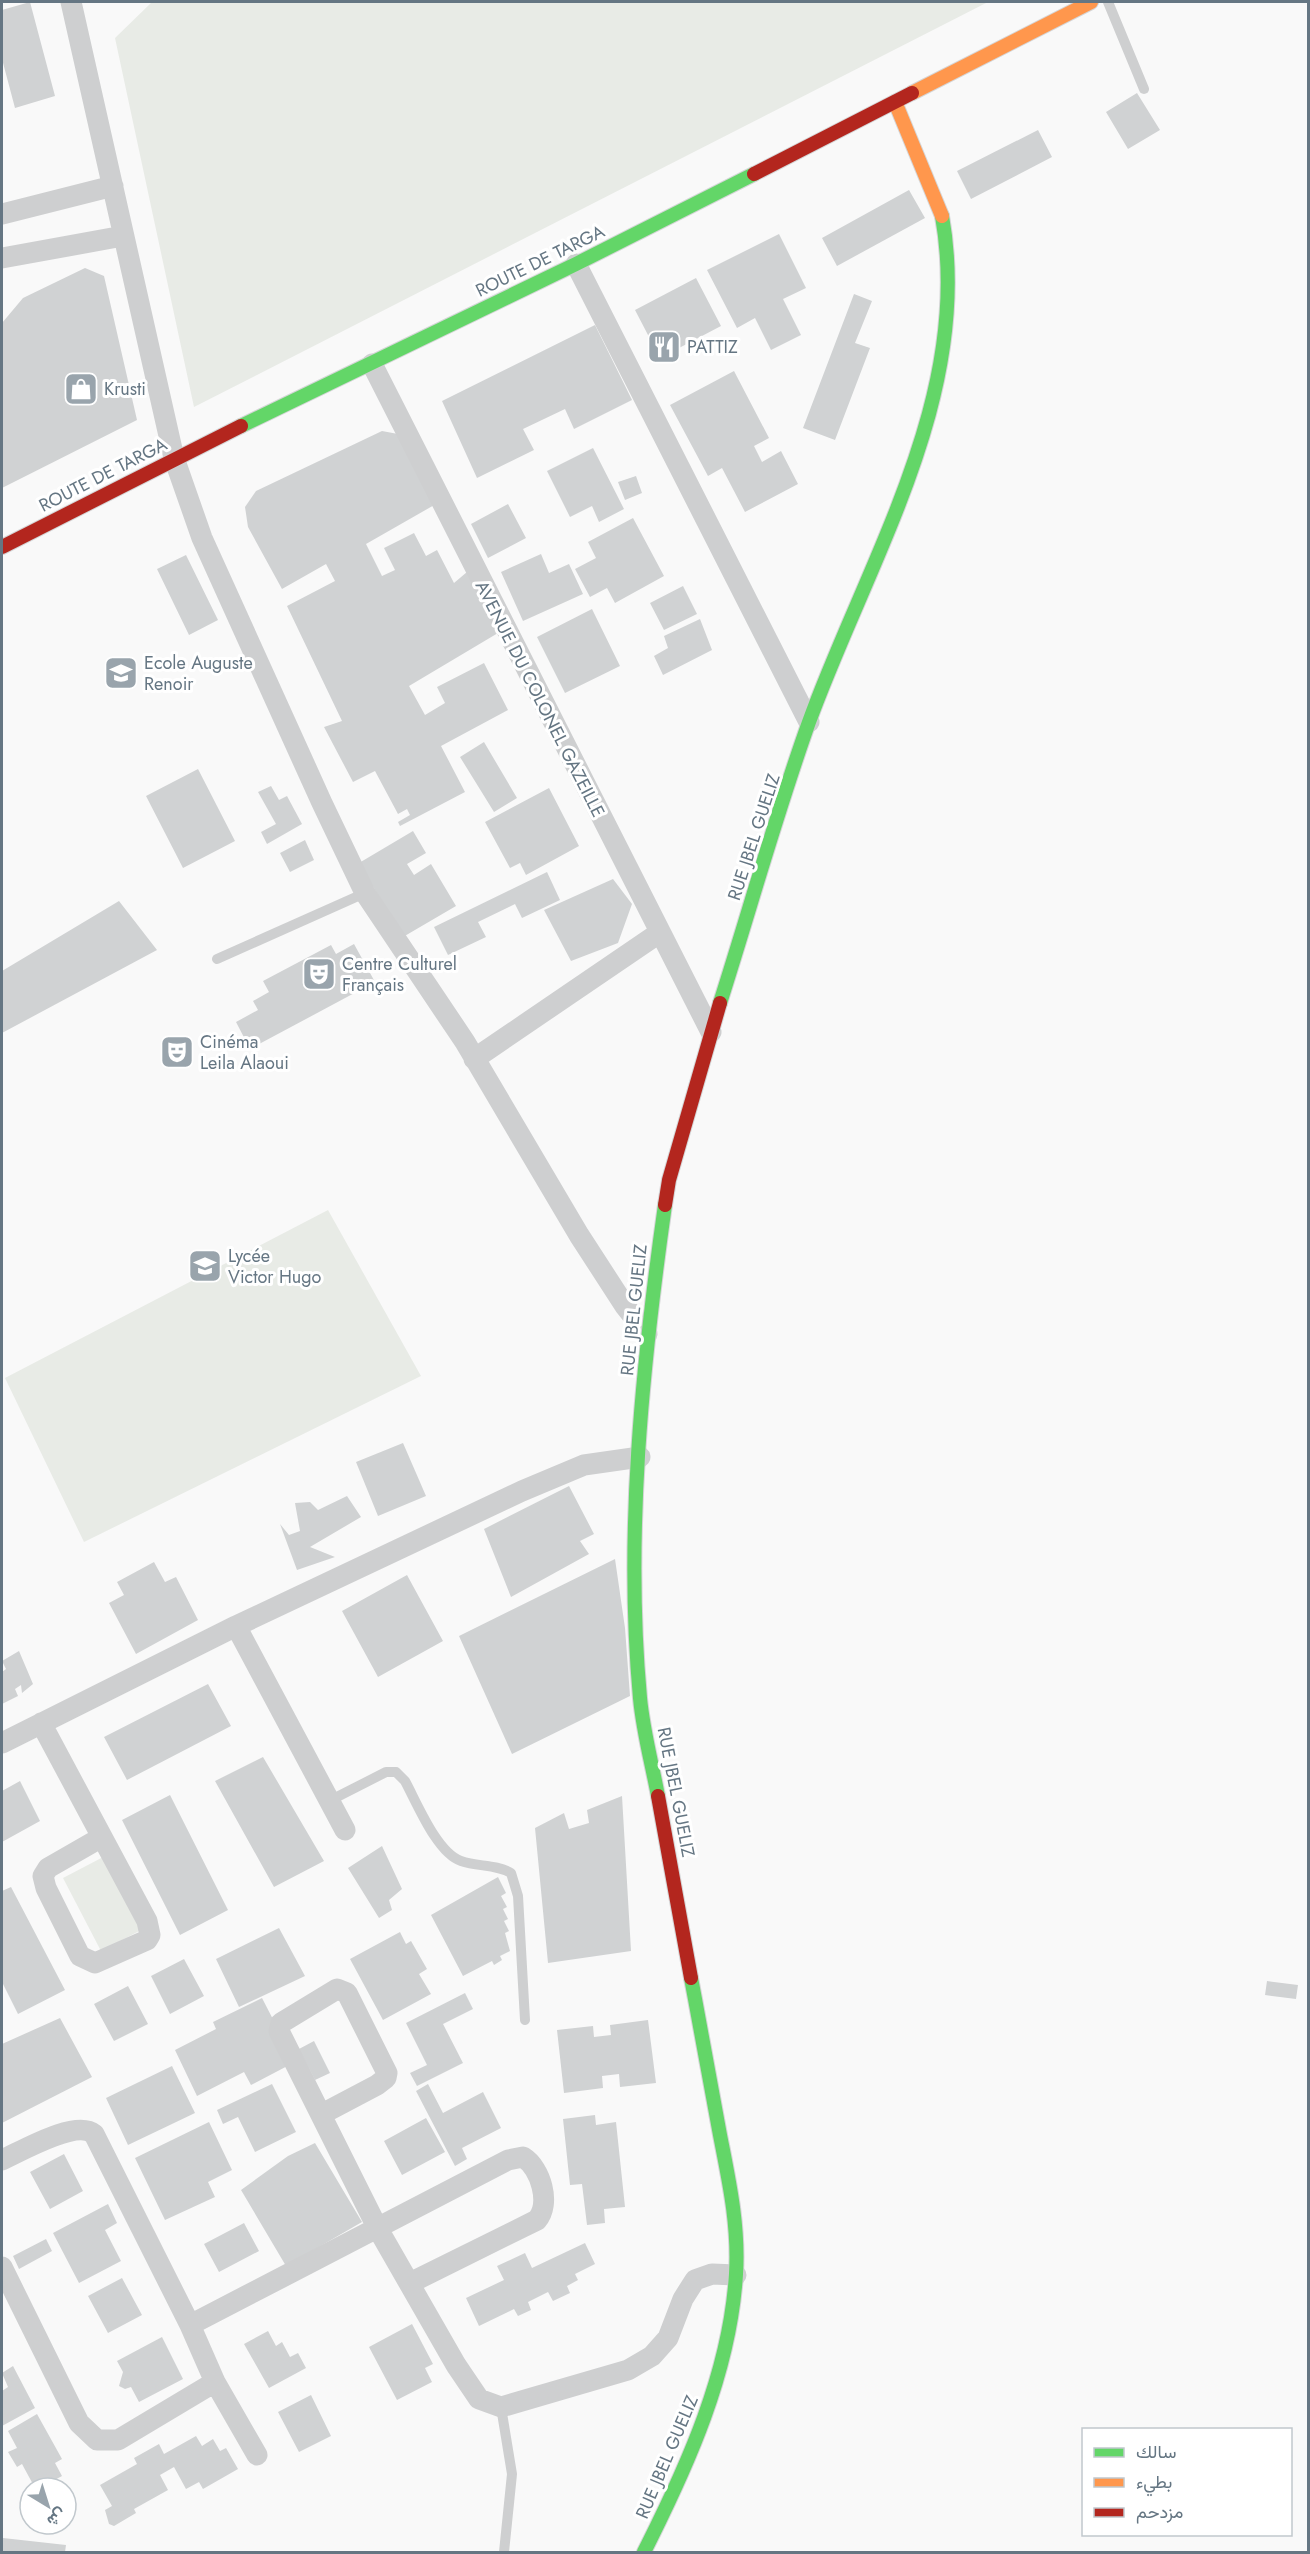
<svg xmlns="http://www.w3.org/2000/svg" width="1310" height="2554" font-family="Jost,Vazirmatn,sans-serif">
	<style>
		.green { fill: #e8ebe6 }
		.building { fill: #d0d2d3 }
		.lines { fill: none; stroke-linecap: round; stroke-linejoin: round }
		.fast-casing { stroke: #d5d6d7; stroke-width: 16 }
		.slow-casing { stroke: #d5d6d7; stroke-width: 16 }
		.jam-casing { stroke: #d5d6d7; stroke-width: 16 }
		.lane { stroke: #cecfd0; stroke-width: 10 }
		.street { stroke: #cecfd0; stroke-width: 21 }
		.fast { stroke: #63d668; stroke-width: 14 }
		.slow { stroke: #ff974d; stroke-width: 14 }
		.jam { stroke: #b3261e; stroke-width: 14 }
		.labels { text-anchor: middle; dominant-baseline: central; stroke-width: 6; stroke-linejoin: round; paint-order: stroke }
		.street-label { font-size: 18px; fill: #657683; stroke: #fff }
		.poi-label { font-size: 18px; fill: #657683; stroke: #fff; text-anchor: start }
	</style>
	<rect width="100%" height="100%" fill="#f9f9f9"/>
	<!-- green -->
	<path class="green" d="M152 2H988L194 407 115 38Z
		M328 1210 421 1376 84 1542 5 1378Z
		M107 1855 145 1928 101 1951 63 1878Z"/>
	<!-- building -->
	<path class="building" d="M30 2 55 96 15 108 2 59V10Z
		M1137 93 1160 130 1128 149 1106 112Z
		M1038 130 1052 157 971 199 957 171Z
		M909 190 925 218 837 266 822 238Z
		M779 234 806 288 783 299 801 335 771 350 755 318 737 328 707 270Z
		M85 268 104 276 137 420 2 488V323L23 298Z
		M696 278 721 326 660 358 635 310Z
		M854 294 872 301 855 343 870 348 835 440 803 428Z
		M595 325 632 400 574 429 565 409 523 429 534 450 477 478 442 401Z
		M734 371 769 438 754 446 762 462 781 451 798 484 745 512 722 468 708 476 670 405Z
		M382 431 398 434 436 504 366 544 382 576 395 570 384 548 414 533 426 556 437 550 454 583 467 572 498 633 409 686 425 715 445 703 437 687 484 663 508 710 441 746 465 792 400 826 398 822 410 815 407 809 398 814 375 771 353 782 324 727 342 721 287 606 335 581 326 564 282 589 248 527 245 507 256 491Z
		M593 448 624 509 599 522 592 506 570 517 547 471Z
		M636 476 642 493 625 500 618 482Z
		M508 504 526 538 488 558 471 524Z
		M633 518 664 576 615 603 607 588 590 597 575 569 596 558 588 542Z
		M541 554 549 573 569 564 583 594 523 621 501 572Z
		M186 555 218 620 189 635 157 569Z
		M683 586 697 614 664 630 650 603Z
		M592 609 620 666 565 693 537 637Z
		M700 619 712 650 663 675 654 656 668 648 664 636Z
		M484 742 517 798 494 812 460 757Z
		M198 769 235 841 183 868 146 796Z
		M271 786 279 800 287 796 302 824 267 844 261 832 276 824 258 792Z
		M549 788 579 846 526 875 520 863 510 868 485 822Z
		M413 831 426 853 407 864 414 875 431 864 456 906 403 937 359 863Z
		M305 840 314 860 290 872 280 853Z
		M547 872 560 900 522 918 515 904 478 922 486 937 448 955 434 927Z
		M613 879 632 904 618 943 571 961 544 910Z
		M119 901 157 950 2 1033V971Z
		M354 944 375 982 250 1049 236 1022 258 1010 253 1001 269 992 263 981 331 945 336 954Z
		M403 1443 426 1496 378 1516 356 1462Z
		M569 1486 594 1534 580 1541 589 1554 511 1597 484 1529Z
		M347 1496 361 1517 310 1547 335 1557 297 1570 280 1524 289 1535 300 1531 295 1503 310 1502 318 1510Z
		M615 1559 625 1628 630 1696 512 1754 459 1636Z
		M154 1562 165 1582 176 1577 198 1620 136 1654 109 1603 124 1595 117 1582Z
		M407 1575 443 1641 378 1677 342 1611Z
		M19 1651 33 1684 22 1693 21 1685 15 1689 18 1696 2 1704V1672L6 1669 2 1661Z
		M208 1684 231 1726 127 1780 104 1737Z
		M263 1757 324 1861 274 1887 215 1781Z
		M20 1781 40 1821 2 1842V1791Z
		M170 1795 228 1910 180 1935 122 1820Z
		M622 1796 631 1951 548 1963 535 1828 564 1813 569 1829 589 1823 587 1810Z
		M382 1846 402 1889 389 1900 392 1910 379 1918 348 1868Z
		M498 1877 506 1893 501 1896 507 1907 503 1909 508 1919 504 1921 509 1931 505 1933 510 1951 500 1956 502 1960 494 1965 492 1961 463 1976 431 1915Z
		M11 1887 65 1990 18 2014 2 1982V1891Z
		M279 1928 305 1976 239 2007 216 1959Z
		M400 1932 406 1944 411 1941 427 1969 419 1974 431 1994 383 2020 350 1959Z
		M184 1959 204 1996 170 2014 151 1976Z
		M1267 1981 1298 1985 1296 1999 1265 1995Z
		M128 1986 148 2024 114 2041 94 2004Z
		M465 1993 473 2009 443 2024 463 2063 417 2086 410 2073 427 2065 406 2023Z
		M262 1998 295 2062 251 2085 244 2072 197 2096 175 2050 216 2029 213 2022Z
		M60 2018 92 2077 2 2123V2044Z
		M648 2020 656 2083 620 2087 619 2074 602 2076 603 2088 564 2093 557 2030 593 2026 594 2037 611 2035 610 2025Z
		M314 2041 330 2073 315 2080 299 2049Z
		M172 2066 195 2113 128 2145 106 2098Z
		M272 2084 296 2132 255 2152 238 2117 223 2124 217 2110Z
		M428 2084 443 2113 483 2092 501 2128 462 2148 467 2159 455 2166 416 2091Z
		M595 2115 596 2125 616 2122 625 2207 604 2209 605 2223 587 2225 582 2184 570 2185 563 2119Z
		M426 2118 445 2152 402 2175 384 2141Z
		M209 2122 232 2170 208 2182 215 2197 165 2220 135 2158Z
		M315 2143 362 2222 286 2266 241 2190 288 2156Z
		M64 2154 83 2191 50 2209 30 2172Z
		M108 2204 117 2223 105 2230 121 2261 79 2283 53 2233Z
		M244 2223 259 2251 219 2272 204 2244Z
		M46 2239 52 2251 19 2269 13 2256Z
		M585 2243 595 2264 575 2274 578 2280 567 2286 570 2293 553 2301 548 2292 528 2302 531 2310 518 2316 514 2309 479 2326 466 2298 504 2280 497 2266 525 2253 532 2268Z
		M122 2278 142 2315 108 2333 88 2296Z
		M412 2324 433 2364 425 2368 432 2382 397 2400 369 2347Z
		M268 2331 276 2346 282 2342 290 2357 298 2353 306 2368 269 2388 244 2344Z
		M162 2337 183 2379 139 2402 131 2387 125 2389 119 2386 123 2372 117 2361Z
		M13 2366 35 2408 2 2426V2391L8 2387 2 2373Z
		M311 2395 331 2436 299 2452 278 2412Z
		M37 2414 62 2459 55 2463 62 2476 40 2488H35L22 2464 17 2467 8 2452 17 2448 8 2431Z
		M196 2436 202 2446 213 2439 220 2451 226 2448 238 2469 203 2489 199 2482 186 2489 174 2467 160 2475 168 2490 134 2509 136 2513 114 2526 109 2524 105 2510 112 2506 100 2485 137 2464 134 2458 159 2444 164 2454Z
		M3 2538 66 2545 65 2552H2Z"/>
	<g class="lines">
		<defs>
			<path id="fast" d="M241 426 576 264 754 174
				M720 1003C750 909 776 814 809 722 868 560 974 394 942 216
				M658 1796C652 1764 643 1731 640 1698 625 1535 642 1367 665 1205
				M644 2552C688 2465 730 2372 736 2274 739 2226 729 2181 720 2135 710 2082 701 2030 691 1978"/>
			<path id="slow" d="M912 93 1091 2
				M895 102 942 216"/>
			<path id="jam" d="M754 174 912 93
				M2 547 241 426
				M665 1205 669 1180 720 1003
				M658 1796 691 1978"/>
		</defs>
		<!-- fast casing -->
		<use href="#fast" class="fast-casing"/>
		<!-- slow casing -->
		<use href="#slow" class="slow-casing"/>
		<!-- jam casing -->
		<use href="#jam" class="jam-casing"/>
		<!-- lane -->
		<path class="lane" d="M1108 2 1144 89
			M217 959 365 893
			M329 1801 386 1772H396L405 1781C417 1803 437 1853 461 1861 478 1867 495 1864 511 1873L518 1896 525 2020
			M501 2407 512 2474 504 2552"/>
		<!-- street -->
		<path class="street" d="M71 2 174 458 202 538 322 803 365 893 465 1042 579 1235 625 1306 647 1334
			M2 214 113 186
			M2 258 123 236
			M576 264 809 722
			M372 364 711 1032
			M474 1059 659 933
			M236 1626 345 1830
			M41 1723 147 1921 150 1935 147 1940 95 1963 80 1956 46 1888 43 1876 48 1868 102 1837
			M2 1743 236 1626 522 1491 584 1465 640 1457
			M322 2114 377 2085 386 2078 387 2073 347 1993 337 1989 281 2023 279 2031 378 2229 456 2365 479 2399 501 2407 628 2370 652 2356 668 2338 683 2299 695 2280 712 2274 736 2275
			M2 2160C22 2151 76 2119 94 2134L190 2325 215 2382 118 2440H97L79 2423 2 2267
			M190 2325 508 2160 523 2157C541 2168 551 2204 537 2220L410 2283
			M215 2382 257 2455"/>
		<!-- fast -->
		<use href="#fast" class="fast"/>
		<!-- slow -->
		<use href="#slow" class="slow"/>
		<!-- jam -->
		<use href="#jam" class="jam"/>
	</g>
	<!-- icons -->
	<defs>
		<symbol id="restaurant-square" viewBox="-11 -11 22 22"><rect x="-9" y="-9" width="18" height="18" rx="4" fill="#99a4ac" stroke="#fff"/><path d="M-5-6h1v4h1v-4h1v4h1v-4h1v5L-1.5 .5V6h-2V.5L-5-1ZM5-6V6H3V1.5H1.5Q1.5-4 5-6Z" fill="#fff"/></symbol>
		<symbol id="shop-square" viewBox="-11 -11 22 22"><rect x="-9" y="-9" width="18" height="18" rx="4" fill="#99a4ac" stroke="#fff"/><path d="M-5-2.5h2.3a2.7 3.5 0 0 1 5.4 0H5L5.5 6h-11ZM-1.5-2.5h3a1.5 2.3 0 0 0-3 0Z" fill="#fff"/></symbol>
		<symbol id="school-square" viewBox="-11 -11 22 22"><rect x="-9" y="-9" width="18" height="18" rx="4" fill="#99a4ac" stroke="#fff"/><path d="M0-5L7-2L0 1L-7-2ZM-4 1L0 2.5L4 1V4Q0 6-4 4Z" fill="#fff"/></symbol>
		<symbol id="theatre-square" viewBox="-11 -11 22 22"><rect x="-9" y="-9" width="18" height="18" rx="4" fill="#99a4ac" stroke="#fff"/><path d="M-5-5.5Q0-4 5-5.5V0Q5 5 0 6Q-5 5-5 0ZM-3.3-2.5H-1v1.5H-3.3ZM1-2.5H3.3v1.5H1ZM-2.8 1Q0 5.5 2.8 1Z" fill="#fff"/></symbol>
	</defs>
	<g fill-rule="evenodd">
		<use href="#restaurant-square" x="645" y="328" width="38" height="38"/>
		<use href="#shop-square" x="62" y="370" width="38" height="38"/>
		<use href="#school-square" x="102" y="654" width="38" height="38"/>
		<use href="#theatre-square" x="300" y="955" width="38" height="38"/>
		<use href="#theatre-square" x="158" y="1033" width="38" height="38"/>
		<use href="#school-square" x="186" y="1247" width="38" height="38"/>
	</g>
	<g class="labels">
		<!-- street labels -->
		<g class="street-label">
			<text transform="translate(540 261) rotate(-26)">ROUTE DE TARGA</text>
			<text transform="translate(103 475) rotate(-27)">ROUTE DE TARGA</text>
			<text transform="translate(540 699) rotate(63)">AVENUE DU COLONEL GAZEILLE</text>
			<text transform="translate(754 837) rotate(-72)">RUE JBEL GUELIZ</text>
			<text transform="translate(634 1310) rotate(-84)">RUE JBEL GUELIZ</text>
			<text transform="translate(676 1792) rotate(79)">RUE JBEL GUELIZ</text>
			<text transform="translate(667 2457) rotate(-67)">RUE JBEL GUELIZ</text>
		</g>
		<!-- poi labels -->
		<g class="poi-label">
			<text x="687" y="347">PATTIZ</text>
			<text x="104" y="389">Krusti</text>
			<text x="144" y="663">Ecole Auguste<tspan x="144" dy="21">Renoir</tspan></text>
			<text x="342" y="964">Centre Culturel<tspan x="342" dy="21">Français</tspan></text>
			<text x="200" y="1042">Cinéma<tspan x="200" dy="21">Leila Alaoui</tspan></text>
			<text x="228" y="1256">Lycée<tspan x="228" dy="21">Victor Hugo</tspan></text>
		</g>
	</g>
	<!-- border -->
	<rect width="1310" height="2554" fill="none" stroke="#657683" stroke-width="6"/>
	<!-- legend -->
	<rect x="1082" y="2428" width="210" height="108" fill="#ffffff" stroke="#c1c8cd" stroke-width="1.5"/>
	<rect x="1094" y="2448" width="30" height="9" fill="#63d668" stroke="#c1c8cd" stroke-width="1.5"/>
	<text x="1136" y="2458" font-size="18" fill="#657683">سالك</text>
	<rect x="1094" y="2478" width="30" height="9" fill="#ff974d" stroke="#c1c8cd" stroke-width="1.5"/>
	<text x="1136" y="2488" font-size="18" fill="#657683">بطيء</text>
	<rect x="1094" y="2508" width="30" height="9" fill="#b3261e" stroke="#c1c8cd" stroke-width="1.5"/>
	<text x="1136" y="2518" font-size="18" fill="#657683">مزدحم</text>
	<!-- north arrow -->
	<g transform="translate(48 2506) rotate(142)"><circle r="28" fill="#ffffff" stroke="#c1c8cd" stroke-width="1.5"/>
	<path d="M0-4.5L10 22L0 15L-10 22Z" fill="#99a4ac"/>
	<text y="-9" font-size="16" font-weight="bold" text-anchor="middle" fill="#657683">ش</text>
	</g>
</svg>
